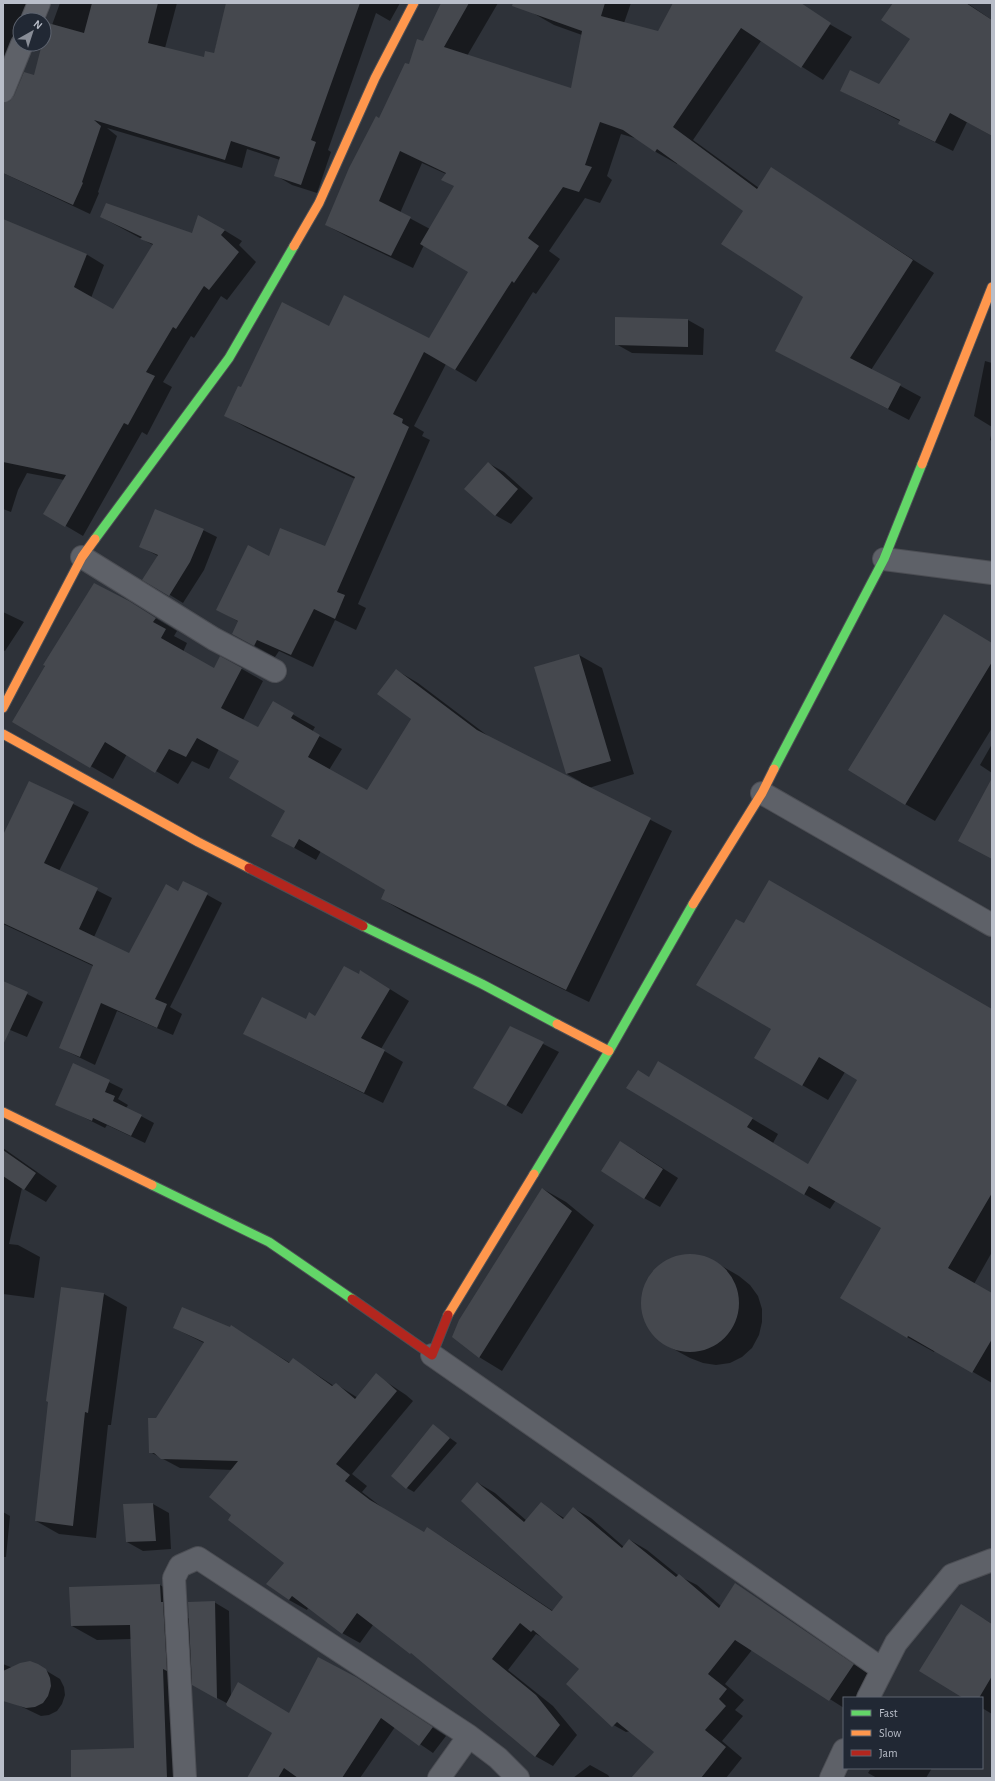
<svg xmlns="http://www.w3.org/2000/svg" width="995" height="1781" font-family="'Alegreya Sans',sans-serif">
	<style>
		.shadow { fill: #0007; fill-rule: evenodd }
		.building { fill: #45484e }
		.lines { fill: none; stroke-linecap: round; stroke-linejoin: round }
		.street-casing { stroke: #4c4e54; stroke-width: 24 }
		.fast-casing { stroke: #4c4e54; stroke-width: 11 }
		.slow-casing { stroke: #4c4e54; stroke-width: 11 }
		.jam-casing { stroke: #4c4e54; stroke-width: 11 }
		.street { stroke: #5e6168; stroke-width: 22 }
		.fast { stroke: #63d668; stroke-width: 9 }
		.slow { stroke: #ff974d; stroke-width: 9 }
		.jam { stroke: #b3261e; stroke-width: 9 }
	</style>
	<rect width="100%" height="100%" fill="#2e3239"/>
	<!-- shadow -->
	<path class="shadow" d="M3 3H32L30 7 26 5 22 20H20V29L6 83 3 82Z
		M60 3H177L165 48 205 58 214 54 227 3H400L390 21 376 13 328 150 331 152 317 193 292 185 275 175 280 160 247 149 242 168 107 128 117 136 98 192 99 193 90 214 3 173V147L35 76 49 24 52 25Z
		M443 3H498L467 56 572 89 582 35 554 25 533 13 537 3H631L624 23 658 32 674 3H782L831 25 852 37 823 80 761 41 693 140 759 188 772 169 934 273 871 370 921 397 909 420 777 351 804 296 744 211 677 163V164L656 152 638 139 621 134 607 176 612 180 600 203 585 198 549 251 560 259 536 294 533 292 476 382 446 364 414 426 424 432 422 436 430 440 358 604 366 608 356 630 335 620 313 667 279 651 275 657 233 634 239 622 217 609 269 557 326 547 355 479 247 428 226 416 241 389 329 328 429 339 470 272 424 245 413 268 348 237 326 225 379 119 423 42ZM422 163 446 174 455 186 430 229 400 213Z
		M894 3H967L992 20V136L967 122 953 151 916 133 899 123 900 121 841 91 880 85 911 39Z
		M101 217 193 234 224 230 242 241 239 245 256 262 227 300 221 296 194 338 191 336 163 382 172 387 147 435 142 432 83 536 44 513 64 480 27 473 18 490 11 512 3 509V220L86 254 104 265 91 298 113 311 153 245Z
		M616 318 688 320 704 329 703 355 632 353 616 344Z
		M985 361 992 363V427L974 416Z
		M992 431V441L990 440Z
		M488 463 504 472 533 498 511 524 495 515Z
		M203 530 217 537 204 570 183 603 144 579 158 556 141 547Z
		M94 584 129 602 177 631 174 636 187 643 183 652 214 670 242 669 263 681 243 720 259 728 273 703 315 727 312 732 342 749 329 770 368 791 412 719 396 670 418 683 492 739 581 783V782L567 774 535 668 579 655 602 668 634 774 589 788 672 831 589 1002 404 912 382 899 386 890 321 851 316 860 273 836 287 810 240 761 219 749 209 769 192 761 178 784 127 754 113 779 14 722 65 679 44 666Z
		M3 612 24 622 5 651 3 650Z
		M992 643V728L935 821 905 804Z
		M992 744V773L980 765Z
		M30 782 89 812 59 871 112 898 94 937 130 955 179 892 184 882 222 903 170 1007 182 1014 173 1035 117 1011 95 1065 60 1048 93 966 3 924V837Z
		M744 925 992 1011V1252L974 1284 992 1294V1383L935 1350 934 1352 907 1337 883 1228 836 1200 830 1209 804 1194 650 1078H684L778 1134 773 1143 809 1165 858 1079 845 1072 828 1100 802 1085 773 1029Z
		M361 971 409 1001 381 1049 403 1062 383 1103 244 1034 316 1017 359 975Z
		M3 982 43 1002 27 1037 3 1027Z
		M510 1027 559 1052 522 1114 474 1087Z
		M74 1065 123 1089 118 1099 128 1105 126 1108 154 1123 145 1143 107 1125 105 1128 57 1104Z
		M3 1148 57 1186 46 1202 22 1188 9 1244 18 1245 40 1257 34 1298 3 1294Z
		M636 1151 678 1178 660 1207 644 1198Z
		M543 1189 566 1202 594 1225 502 1371 479 1357 454 1337Z
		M688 1255 702 1257 715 1262 739 1276 750 1285 758 1296 762 1309V1322L759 1335 752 1348 742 1357 730 1363 716 1365 703 1363 690 1358 666 1345 655 1336 647 1325 643 1312V1298L646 1285 653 1273 663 1264 675 1258Z
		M104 1294 127 1307 111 1425H108L96 1538 59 1534 36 1521Z
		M232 1327 290 1363 293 1359 334 1386 336 1384 358 1398 376 1375 406 1395 413 1401 352 1474 367 1486 362 1492 388 1512 424 1533 427 1529 445 1539 553 1611 565 1596 478 1483 495 1493 527 1521 541 1504 564 1518 573 1508 591 1518 624 1547 630 1540 647 1550 679 1576 697 1585 721 1606 735 1584 870 1675 855 1698H844V1708L752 1650 725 1684 744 1700 735 1710 743 1716 722 1741 742 1758 726 1778H632L655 1752 631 1731 626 1732 608 1722 580 1669 545 1639 536 1634 508 1670 553 1706 577 1735 553 1766 535 1756 419 1658 373 1625 360 1643 342 1633 308 1608 307 1610 289 1600 285 1562 233 1515V1470L180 1468 150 1452 157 1419 204 1343 174 1328 230 1329Z
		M433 1426 457 1443 414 1492 407 1488Z
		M153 1504 169 1513 171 1549 143 1551 127 1542 125 1505Z
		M3 1512 10 1516 6 1557H3Z
		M160 1585 185 1600 186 1617 190 1619 214 1602 229 1611 231 1697 290 1714 358 1679 446 1736 433 1753 395 1727 360 1778H248L273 1732 232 1706 188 1682 191 1778H72L135 1749 131 1639 97 1640 72 1626Z
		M984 1619 992 1624V1714L982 1708V1698H965Z
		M3 1664 13 1668 45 1670 60 1679 64 1687 65 1695 62 1704 57 1711 49 1715 41 1716 18 1705 3 1685Z
		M590 1765 608 1775 610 1778H573Z
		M871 1768H932L926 1778H877L868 1773Z"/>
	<!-- building -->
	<path class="building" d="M92 3H158L148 43 204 57 205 51 214 53 226 3H360L311 140 316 142 301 185 274 176 280 157 231 141 225 160 94 120 101 126 82 182 83 183 73 205 3 173V103L10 101 14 96 24 72 34 75 42 44H44L48 23 84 33Z
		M441 3H469L444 47 571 88 582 31 512 6 513 3H605L601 16 658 31 673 3H801L831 23 801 68 741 28 673 127 757 189 771 167 913 260 850 358 901 384 888 409 775 351 803 297 721 244 743 211 657 149 655 152 623 130 600 122 585 165 592 167 579 192 563 187 528 238 539 246 514 283 512 281 455 370 424 352 393 414 403 419 402 423 409 427 337 592 345 595 335 619 314 609 291 655 257 640 254 646 232 634 238 621 216 610 248 545 269 556 280 528 325 546 355 477 224 416 238 386 241 387 282 302 329 326 344 295 429 338 468 272 420 244 454 186 441 180 446 173 400 151 379 201 411 217 391 256 325 225 349 168 376 116 379 118 405 63 409 64 417 39 423 41Z
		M893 3H966L992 20V136L950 113 935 142 898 124 900 120 840 91 850 70 879 84 910 39 881 20Z
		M106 203 192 233 198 215 225 230 221 235 239 252 209 290 204 286 176 329 173 327 146 372 155 376 128 425 124 423 65 527 43 514 66 475 3 462V219L87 254 74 287 113 309 153 244 140 239 142 237 100 217Z
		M615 317 688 319V347L615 345Z
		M488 462 518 489 495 516 464 489Z
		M155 509 204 529 190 562 169 596 142 580 158 555 139 547Z
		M94 583 129 601 156 618 153 622 166 629 161 638 214 668 220 656 242 668 221 708 258 727 273 701 294 713 291 718 320 735 308 757 367 790 411 719 377 694 396 669 477 730 651 818 566 990 381 899 385 890 299 839 294 848 271 836 285 811 229 778 239 761 197 738 186 757 169 749 155 773 105 742 90 768 12 722 45 666 43 665Z
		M944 614 992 643V662L905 805 848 770Z
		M579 654 611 761 566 774 534 667Z
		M992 778V859L958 841Z
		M29 781 74 802 44 863 98 888 79 929 129 953 166 884 178 891 183 881 208 893 155 999 167 1004 157 1028 101 1003 80 1057 59 1048 93 965 3 923V835Z
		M769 880 992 1009V1193L948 1268 992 1293V1339L972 1373 908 1336 907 1338 840 1298 881 1228 809 1186 804 1195 626 1088 638 1070 649 1077 658 1061 753 1118 747 1127 808 1164 857 1080 819 1057 802 1086 754 1058 771 1029 696 985 736 919 744 923Z
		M344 966 359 974 360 970 390 989 361 1038 385 1050 364 1093 243 1034 262 997 306 1019 309 1012 315 1016Z
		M3 981 28 992 3 1045Z
		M510 1026 544 1042 506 1106 473 1088Z
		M73 1063 110 1080 105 1092 115 1096 113 1101 142 1115 131 1136 93 1118 92 1121 55 1105Z
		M620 1141 663 1169 644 1199 601 1171Z
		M3 1150 36 1173 24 1190 3 1176Z
		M542 1188 572 1211 479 1358 452 1337 459 1320Z
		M641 1303a49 49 0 1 1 98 0a49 49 0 1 1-98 0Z
		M61 1287 104 1293 88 1413 85 1412 73 1526 35 1521 48 1402 46 1401Z
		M182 1307 230 1327 231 1325 289 1363 293 1358 332 1386 336 1383 355 1399 376 1373 388 1383 397 1391 336 1464 350 1475 345 1481 370 1500 424 1532 427 1527 552 1611 563 1597 461 1501 477 1482 524 1522 541 1502 563 1519 573 1507 622 1548 629 1539 676 1577 679 1574 719 1608 735 1583 854 1664 829 1701 735 1640 708 1674 727 1689 719 1699 726 1706 705 1730 726 1747 701 1778H631L654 1752 617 1722 612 1727 566 1684 579 1669 533 1630 531 1632 520 1623 492 1659 536 1695 560 1725 535 1757 411 1653 410 1654 357 1613 342 1634 292 1596 289 1600 266 1584 284 1563 228 1520 231 1515 209 1497 238 1461 161 1459 154 1453H149L148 1418H156L204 1342 173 1328Z
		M433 1424 450 1438 406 1489 391 1476Z
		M153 1503 156 1541 126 1542 123 1504Z
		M160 1584 161 1602H163L167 1671 163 1669 167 1778H71V1750L134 1748 130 1625 71 1626 69 1587Z
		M215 1601 217 1699 192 1685 188 1602Z
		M961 1604 992 1624V1676L979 1698H963L919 1671Z
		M318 1657 356 1677 433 1727 419 1746 381 1718 342 1778H298L284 1768 278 1778H247L272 1733 227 1706 226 1704 238 1682 289 1713Z
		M30 1661 38 1664 46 1669 50 1678 51 1686 48 1696 43 1703 35 1707 26 1708 3 1701V1671L20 1663Z"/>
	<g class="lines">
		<defs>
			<path id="street" d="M32 20 39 3
				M3 91 22 44
				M82 557 214 639 275 671
				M884 559 992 573
				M762 793 992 925
				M432 1355 882 1669
				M868 1698 896 1643 952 1575 992 1560
				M185 1778 174 1578 180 1566 198 1558 469 1736 498 1758 518 1778
				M439 1778 469 1736
				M831 1778 844 1750"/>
			<path id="fast" d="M95 539 229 358 294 246
				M774 769 884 559 922 464
				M363 926 482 984 557 1024
				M534 1174 609 1051 693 904
				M152 1185 269 1242 352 1299"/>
			<path id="slow" d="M294 246 319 203 375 78 414 3
				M922 464 992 287
				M3 708 82 557 95 539
				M3 734 198 842 249 868
				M693 904 762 793 774 769
				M557 1024 609 1051
				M3 1112 152 1185
				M448 1315 534 1174"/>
			<path id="jam" d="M249 868 363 926
				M352 1299 432 1355 448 1315"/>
		</defs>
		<!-- street casing -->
		<use href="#street" class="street-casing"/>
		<!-- fast casing -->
		<use href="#fast" class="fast-casing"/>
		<!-- slow casing -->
		<use href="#slow" class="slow-casing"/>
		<!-- jam casing -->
		<use href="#jam" class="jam-casing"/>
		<!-- street -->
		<use href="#street" class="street"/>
		<!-- fast -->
		<use href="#fast" class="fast"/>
		<!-- slow -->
		<use href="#slow" class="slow"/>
		<!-- jam -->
		<use href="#jam" class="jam"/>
	</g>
	<!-- border -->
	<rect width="995" height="1781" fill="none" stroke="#b9bec9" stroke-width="8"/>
	<!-- legend -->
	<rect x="843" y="1697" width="140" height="72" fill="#212834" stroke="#5e6470"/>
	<rect x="851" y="1710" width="20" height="6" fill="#63d668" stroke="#5e6470"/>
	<text x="879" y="1717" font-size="12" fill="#b9bec9">Fast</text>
	<rect x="851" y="1730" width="20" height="6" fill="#ff974d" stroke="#5e6470"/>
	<text x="879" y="1737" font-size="12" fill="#b9bec9">Slow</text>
	<rect x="851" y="1750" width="20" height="6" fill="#b3261e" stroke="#5e6470"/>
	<text x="879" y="1757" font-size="12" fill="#b9bec9">Jam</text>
	<!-- north arrow -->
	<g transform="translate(32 32) rotate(39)"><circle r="19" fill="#212834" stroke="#5e6470"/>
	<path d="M0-3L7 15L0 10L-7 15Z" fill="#888d97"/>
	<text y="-6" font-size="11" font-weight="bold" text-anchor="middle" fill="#b9bec9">N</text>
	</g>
</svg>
